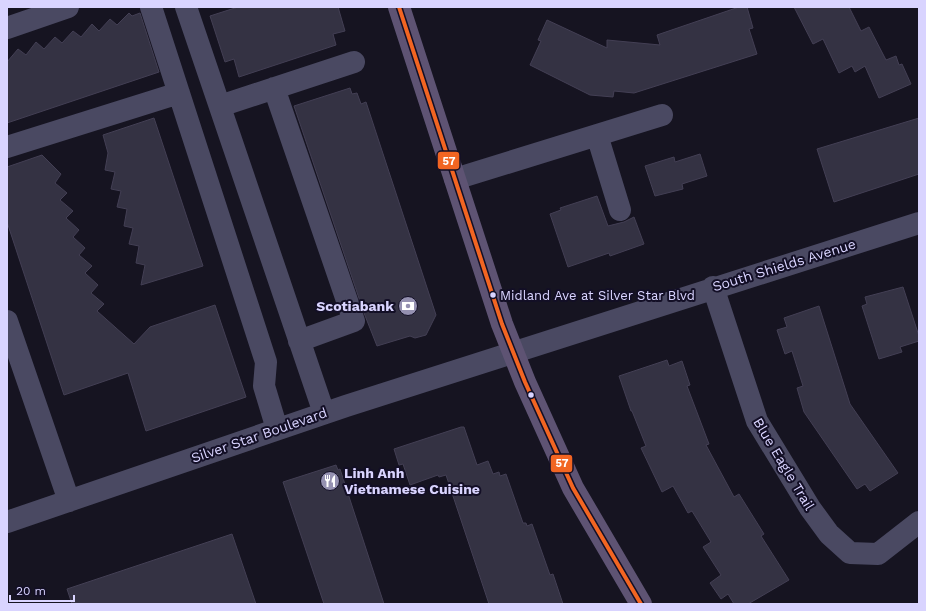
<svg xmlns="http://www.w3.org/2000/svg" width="926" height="611" font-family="'Work Sans',sans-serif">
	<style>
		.building { fill: #343243; stroke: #433f54 }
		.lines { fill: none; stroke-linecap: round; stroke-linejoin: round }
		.minor { stroke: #4a4962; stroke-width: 22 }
		.major { stroke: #5e5373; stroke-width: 22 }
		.bus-1-casing { stroke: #130f26; stroke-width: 7 }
		.bus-1 { stroke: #f26522; stroke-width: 4 }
		.bus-dot { fill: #d9d4ff; stroke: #130f26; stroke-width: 1.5 }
		.labels { text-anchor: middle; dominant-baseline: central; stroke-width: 4; stroke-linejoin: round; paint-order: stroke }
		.bus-label { font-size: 13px; fill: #d9d4ff; stroke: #130f26; text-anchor: start }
		.street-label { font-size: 14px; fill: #d9d4ff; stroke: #130f26 }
		.poi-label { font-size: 14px; font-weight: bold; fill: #d9d4ff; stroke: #130f26; text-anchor: end }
		.line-badge { stroke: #130f26; stroke-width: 1.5 }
		.badge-label { font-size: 11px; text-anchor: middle; font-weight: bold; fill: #fff }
	</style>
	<rect width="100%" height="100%" fill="#161421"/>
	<!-- building -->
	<path class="building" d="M238 7H338L345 31 333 34 336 45 239 77 234 59 225 62 210 16Z
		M739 7H747L753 28 749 29 757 54 634 93 614 91 613 97 590 95 530 65 541 41 538 40 547 20 607 48V40L660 45 657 35Z
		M794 7H849L861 31 869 27 886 60 896 56 899 65 902 64 911 84 879 98 865 66 855 72 852 66 839 73 823 39 813 44Z
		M129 13 132 16 140 13 159 72 7 123V62L18 49 26 55 36 42 44 49 55 37 62 43 73 31 81 37 92 24 99 31 110 19 117 25Z
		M350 88 352 94 357 93 361 104 366 102 436 315 426 335 415 338 410 336 377 346 364 313 294 106Z
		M154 118 203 266 141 285 145 265 136 263 139 246 129 244 133 228 124 226 127 209 117 207 121 191 111 189 115 172 105 170 108 153 103 135Z
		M919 118V174L834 202 817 149Z
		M700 154 707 176 682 184 683 189 655 196 645 166 674 157 675 162Z
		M42 155 61 174 55 183 67 193 60 200 73 211 66 218 79 230 73 237 85 248 79 255 92 266 85 273 98 285 91 293 104 304 97 311 134 344 150 327 215 305 246 397 146 431 128 373 64 395 7 222V167Z
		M597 196 608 226 624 222 634 217 644 244 610 256 609 253 568 267 550 214 561 210 560 208Z
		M903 287 919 336V341L900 347 902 352 879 359 862 306 867 304 865 297Z
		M819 306 850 404 898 473 870 491 865 484 857 489 804 412 797 388 803 386 792 351 785 354 777 330 787 327 784 318Z
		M667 360 669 366 682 361 690 385 687 386 709 444 706 445 734 497 739 494 764 534 761 536 789 580 748 604H734L728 594 721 599 710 583 721 575 703 547 711 542 692 511 688 513 673 486 662 492 641 448 646 446 632 411H631L619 376Z
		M461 427H464L477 465 488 461 493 474 499 472 500 476 506 474 523 523H526L527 526 532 524 550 575 553 574 563 604H489L446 475 439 477 438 475 410 485 403 464 399 465 394 449Z
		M336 465 338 470 340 469 384 604H324L283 482Z
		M232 534 256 604H72L67 589Z"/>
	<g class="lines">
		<!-- minor -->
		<path class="minor" d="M151 7 266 362 264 386 277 429
			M186 7 324 413
			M7 28 68 7
			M274 88 354 321 299 341
			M220 106 354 62
			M597 135 620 210
			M7 147 179 93
			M455 179 662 115
			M713 287 757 421 810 508 829 534 850 553 878 554 919 522
			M7 321 69 501
			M7 522 346 406 919 223"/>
		<!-- major -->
		<path class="major" d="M399 7 502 324 525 382 573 488 641 604"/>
		<defs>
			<path id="bus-1" d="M399 7 502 324 525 382 573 488 641 604"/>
		</defs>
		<!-- bus-1 casing -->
		<use href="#bus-1" class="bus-1-casing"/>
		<!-- bus-1 -->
		<use href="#bus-1" class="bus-1"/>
	</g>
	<!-- icons -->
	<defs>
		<symbol id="bank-disc" viewBox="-11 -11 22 22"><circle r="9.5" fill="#9591b1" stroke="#130f26"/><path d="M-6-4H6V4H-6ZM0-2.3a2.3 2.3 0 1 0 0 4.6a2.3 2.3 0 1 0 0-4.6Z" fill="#fff"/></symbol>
		<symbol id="restaurant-disc" viewBox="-11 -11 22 22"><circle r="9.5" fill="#9591b1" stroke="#130f26"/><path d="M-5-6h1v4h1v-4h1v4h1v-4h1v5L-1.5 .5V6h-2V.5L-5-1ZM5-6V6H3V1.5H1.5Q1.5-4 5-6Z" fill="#fff"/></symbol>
	</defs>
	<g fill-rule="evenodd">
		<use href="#bank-disc" x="397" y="295" width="22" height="22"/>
		<use href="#restaurant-disc" x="319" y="470" width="22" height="22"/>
	</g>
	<!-- markers -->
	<g class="bus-dot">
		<circle cx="493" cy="295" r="3.5"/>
		<circle cx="531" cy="395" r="3.5"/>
	</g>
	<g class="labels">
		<!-- bus labels -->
		<g class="bus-label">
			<text x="500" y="295">Midland Ave at Silver Star Blvd</text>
		</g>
		<!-- street labels -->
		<g class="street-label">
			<text transform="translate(784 265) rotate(-17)">South Shields Avenue</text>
			<text transform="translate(259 435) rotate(-19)">Silver Star Boulevard</text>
			<text transform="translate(784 464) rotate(59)">Blue Eagle Trail</text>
		</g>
		<!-- poi labels -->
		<g class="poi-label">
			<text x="394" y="306">Scotiabank</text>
			<text x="344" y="473" text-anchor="start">Linh Anh<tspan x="344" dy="16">Vietnamese Cuisine</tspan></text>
		</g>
	</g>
	<g class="line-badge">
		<rect x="437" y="151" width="23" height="19" rx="4" fill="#f26522"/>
		<rect x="550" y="454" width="23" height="19" rx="4" fill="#f26522"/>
	</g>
	<g class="badge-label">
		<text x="449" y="165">57</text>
		<text x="562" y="467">57</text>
	</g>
	<!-- border -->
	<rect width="926" height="611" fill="none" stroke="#d9d4ff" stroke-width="16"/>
	<!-- scale -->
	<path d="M10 595v6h64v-6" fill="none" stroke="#d9d4ff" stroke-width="2"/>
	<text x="16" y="595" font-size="12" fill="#d9d4ff" stroke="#130f26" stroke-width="3" paint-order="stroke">20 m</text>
</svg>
